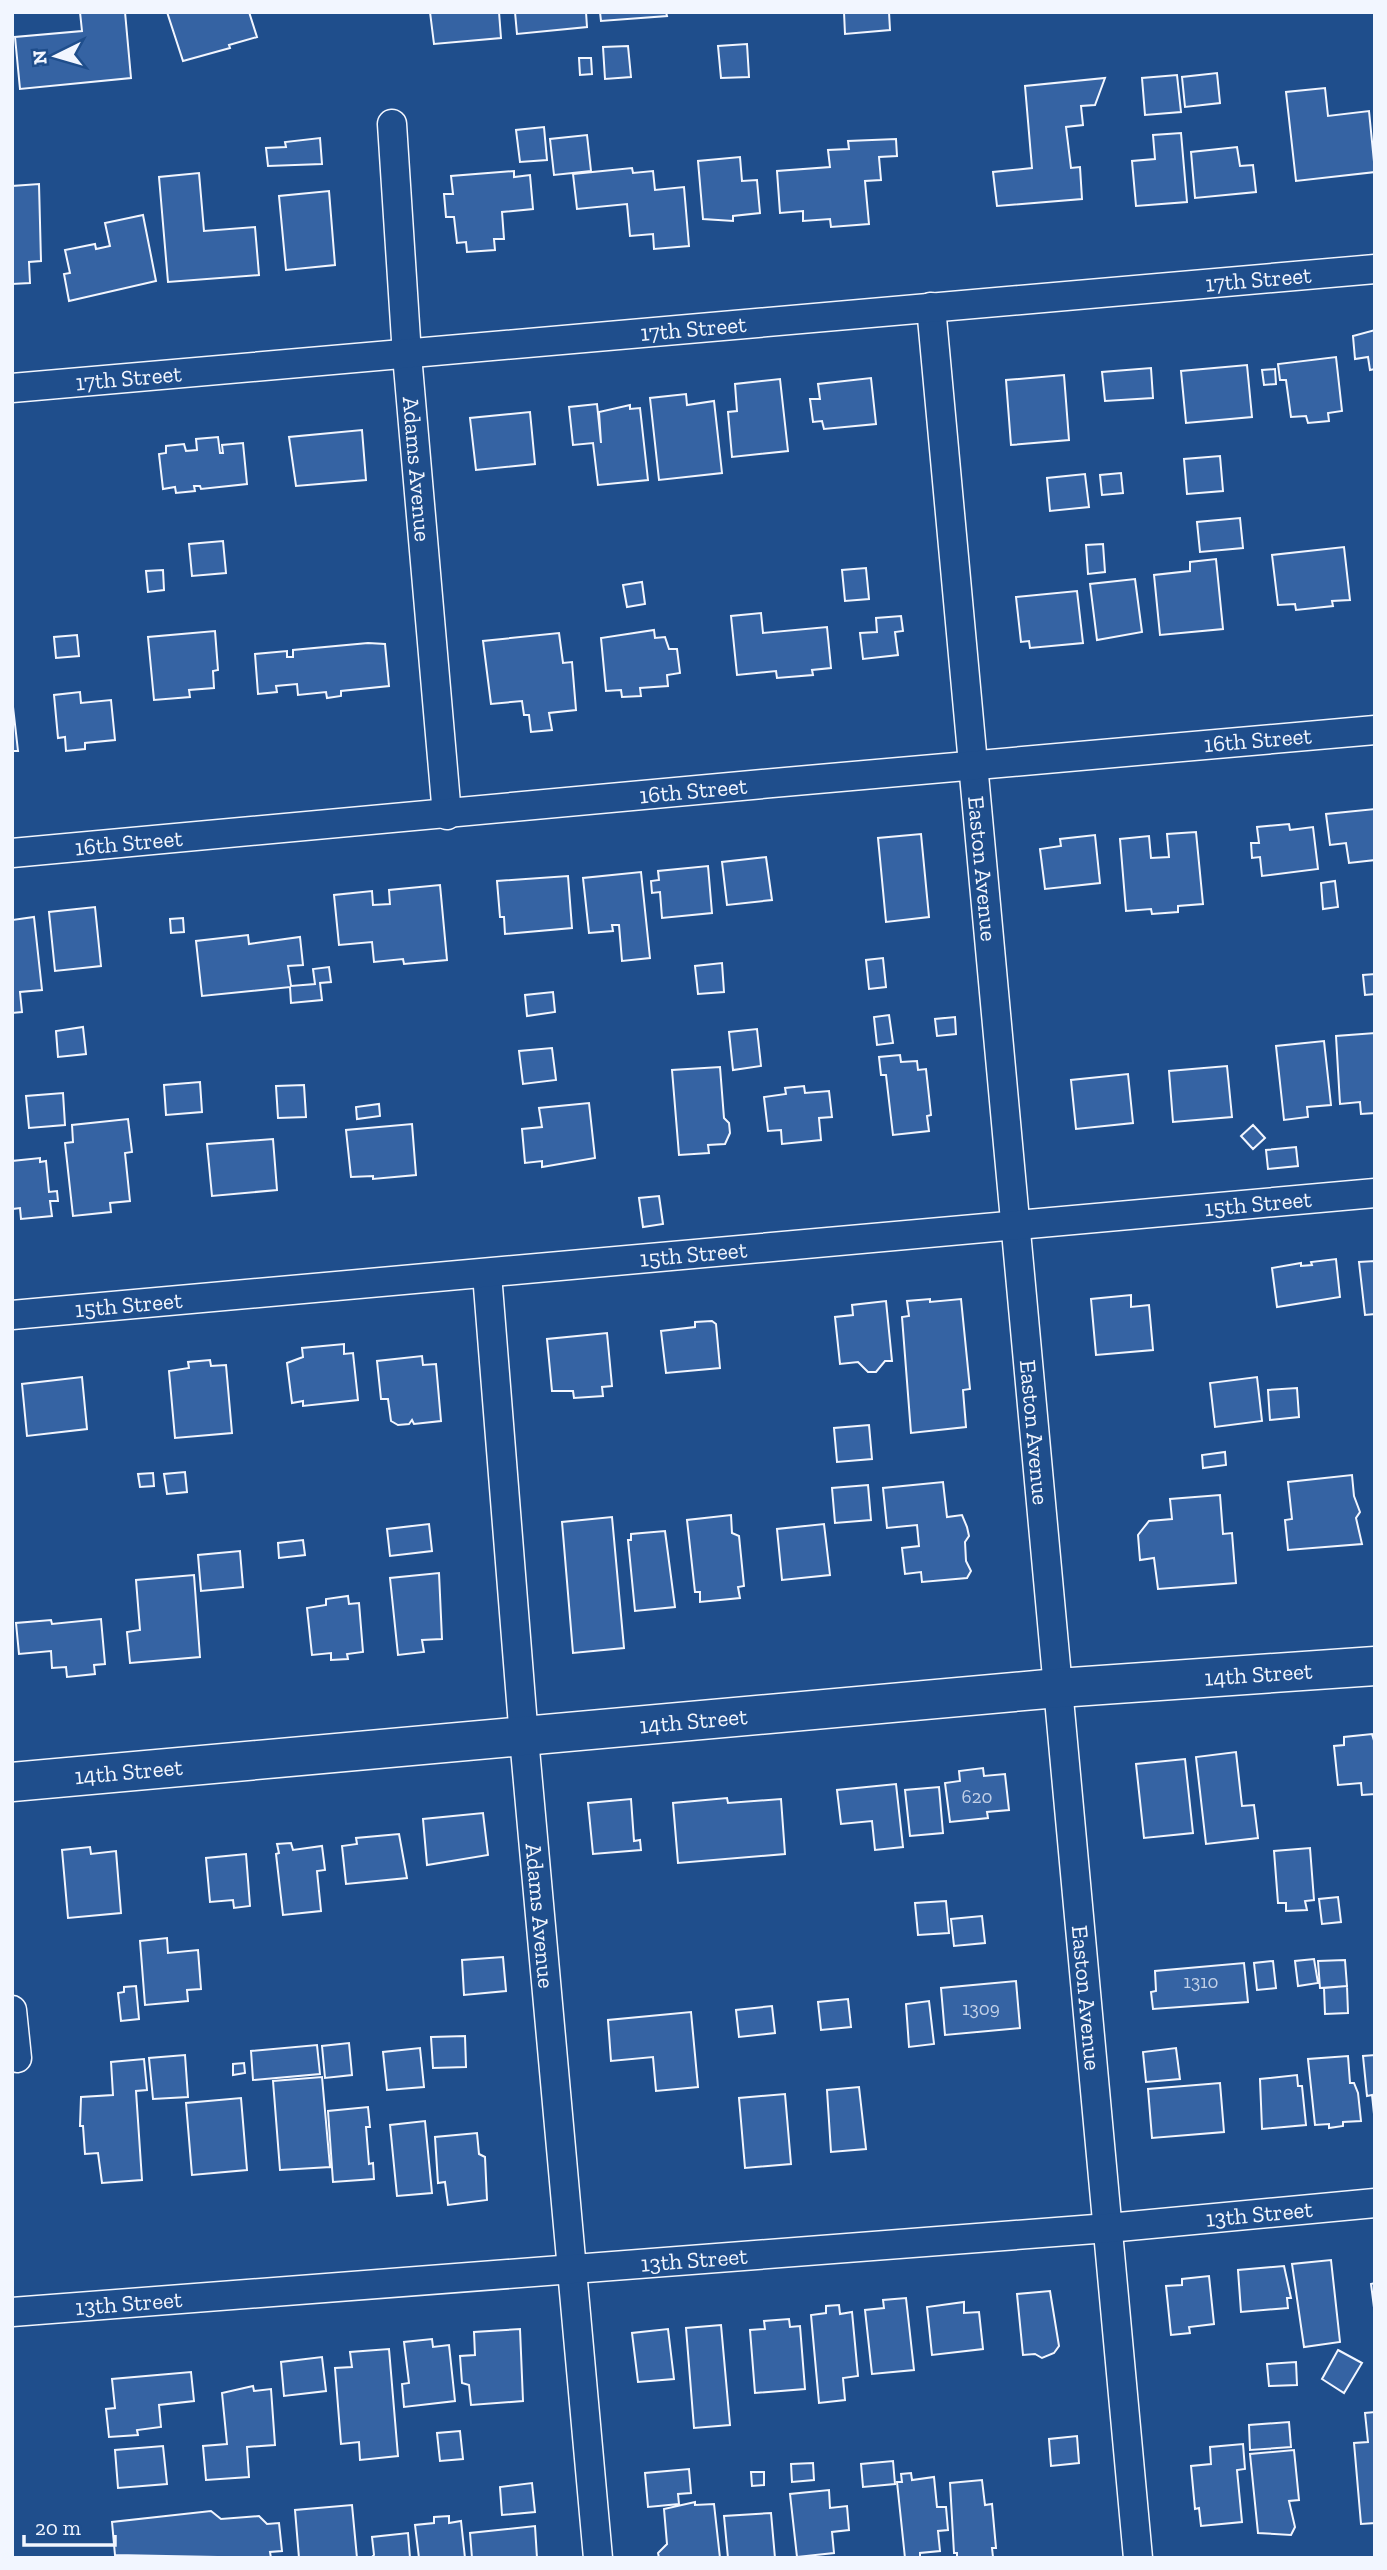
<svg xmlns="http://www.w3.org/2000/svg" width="1387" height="2570" font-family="'Zilla Slab',serif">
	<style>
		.building { fill: #3563a3; stroke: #f2f6ff; stroke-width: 2 }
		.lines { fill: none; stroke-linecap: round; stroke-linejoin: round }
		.street-casing { stroke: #f2f6ff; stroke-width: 31 }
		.secondary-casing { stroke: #f2f6ff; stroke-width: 41 }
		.street { stroke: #1f4e8c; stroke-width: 28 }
		.secondary { stroke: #1f4e8c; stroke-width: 38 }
		.labels { text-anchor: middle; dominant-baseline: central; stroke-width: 5; stroke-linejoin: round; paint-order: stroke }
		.number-label { font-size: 19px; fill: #c3d1e8 }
		.street-label { font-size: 23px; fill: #f2f6ff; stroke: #1f4e8c }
	</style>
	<rect width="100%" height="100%" fill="#1f4e8c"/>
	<!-- building -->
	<path class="building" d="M80 12H125L131 78 20 89 15 37 82 31Z
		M167 12H249L257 37 229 45 230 48 183 61Z
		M430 12H499L501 38 434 44Z
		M515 12H586L587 27 517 34Z
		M600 12H666L667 16 601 21Z
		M844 12H889L890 30 845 34Z
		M747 44 749 77 721 78 718 46Z
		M628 46 631 77 605 79 603 47Z
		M579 58H591L592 74 580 75Z
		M1217 73 1220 103 1185 107 1182 77Z
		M1177 75 1181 112 1145 115 1142 78Z
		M1105 78 1095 105 1081 106 1083 125 1066 127 1071 168 1080 167 1082 199 997 206 993 172 1032 168 1025 86Z
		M1325 88 1328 116 1369 111 1375 172 1296 181 1286 92Z
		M544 127 547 160 520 162 516 130Z
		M1181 133 1187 202 1136 206 1132 161 1155 159 1153 135Z
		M587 135 591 171 554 175 550 139Z
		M320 138 322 164 268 166 266 148 286 147 285 142Z
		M896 139 897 156 879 157 881 180 865 181 869 224 831 227 830 219 803 221V211L780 213 777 171 830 167 828 150 849 149 848 141Z
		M1237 147 1240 166 1253 165 1256 192 1195 198 1191 152Z
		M740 157 742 181 757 180 760 213 733 216V221L703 219 698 161Z
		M632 168 633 173 653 171 655 190 684 187 689 246 654 249 653 234 630 236 627 204 577 209 573 174Z
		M514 171V177L530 175 533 209 502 212 504 239H494L495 250 467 252 466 242 457 243 454 217H446L444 194H453L451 176Z
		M199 173 204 231 255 227 259 275 168 282 159 177Z
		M39 184 41 261 29 262 30 283 12 284V186Z
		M329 191 335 265 286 270 279 196Z
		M143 215 156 281 69 301 64 274 70 273 65 250 95 244 96 249 110 246 105 223Z
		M1375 330V369L1370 370 1368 357 1355 359 1353 336Z
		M1336 357 1342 411 1328 413 1329 421 1308 423 1306 416 1291 417 1286 380H1280L1278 364Z
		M1247 365 1252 417 1186 423 1181 371Z
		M1151 368 1153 398 1105 401 1102 372Z
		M1275 369 1276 384 1264 385 1262 370Z
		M1064 375 1069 440 1011 445 1006 380Z
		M871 378 876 424 824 429 822 421 813 422 810 399H820L818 384Z
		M780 379 788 451 732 457 728 412 737 411 735 384Z
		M686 394 687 405 714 401 722 473 659 480 650 398Z
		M597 404 601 443 599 412 630 405V409L640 408 648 480 598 485 593 443 573 445 569 407Z
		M530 412 535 464 476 470 470 418Z
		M362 430 366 480 296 486 289 437Z
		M218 437 220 453H223L222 445 243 443 247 484 201 489 200 486H194L195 491 176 493 175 487 163 489 159 454 166 453V446L184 444 186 451 197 450 196 439Z
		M1220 456 1223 491 1187 494 1184 459Z
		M1121 473 1123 493 1102 495 1100 475Z
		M1085 474 1089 507 1050 511 1047 478Z
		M1240 518 1243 548 1200 552 1197 522Z
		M223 541 226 573 192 576 189 544Z
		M1103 544 1105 572 1088 574 1086 545Z
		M1344 547 1350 600 1332 601 1333 606 1296 610 1295 604 1278 605 1272 555Z
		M1216 559 1223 629 1160 635 1154 575 1190 571V562Z
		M866 568 869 599 845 601 842 570Z
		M163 570 164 590 148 592 146 571Z
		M1135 579 1142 632 1097 640 1090 584Z
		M642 582 645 604 627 607 623 585Z
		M1077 591 1083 643 1030 648 1029 641 1021 642 1016 597Z
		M761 613 763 633 827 627 831 668 812 670 813 675 777 678 776 671 737 675 731 616Z
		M901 616 903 631 895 632 898 655 863 659 860 633 877 632 876 618Z
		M654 630 655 638 665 637 669 649H677L680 673 667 675 668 686 640 688 641 696 622 697 621 690 606 691 601 638Z
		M215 631 218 670 213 671 214 688 189 690 190 697 154 700 148 637Z
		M559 633 563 663 572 662 576 710 549 713 552 730 531 732 529 715H524L522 701 491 704 483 641Z
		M77 635 79 656 56 658 54 637Z
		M368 643 385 644 389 686 341 691V696L327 698 326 692 298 695 297 684 276 686 277 692 258 694 255 654 287 651V657H293V650Z
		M80 692 81 703 111 700 115 740 85 743V749L66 751 65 737 58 738 54 695Z
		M12 698 18 751H12Z
		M1375 809V860L1349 863 1346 843 1330 845 1326 814Z
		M1289 824 1290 830 1313 827 1318 869 1262 876 1260 857 1252 858 1251 843H1259L1257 827Z
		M1196 832 1203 904 1178 906V912L1152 914 1151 909 1126 911 1120 839 1149 836 1151 858 1169 857 1167 834Z
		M921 834 929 917 886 922 878 838Z
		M1095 835 1100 883 1045 889 1040 849 1061 846 1060 839Z
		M766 857 772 900 727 905 722 862Z
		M708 866 712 913 662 918 660 892 652 893 651 881 659 880 658 871Z
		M641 872 650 958 622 961 619 925H612L613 931 589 933 583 878Z
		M568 876 572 928 505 934 504 917H500L497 881Z
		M1335 881 1338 907 1323 909 1321 883Z
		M440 885 447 960 404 964 403 959 374 962 372 942 339 945 334 895 372 891 373 905 390 904 389 890Z
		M95 907 101 966 55 971 49 912Z
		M34 917 42 990 20 992 22 1012 12 1013V920Z
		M183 918 184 932 171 933 170 919Z
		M248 935 249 944 300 937 303 965 288 966 291 986 315 984 313 969 329 967 331 982 320 983 322 1000 291 1003 290 987 202 996 196 941Z
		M883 958 886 987 869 989 866 960Z
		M722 963 724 992 698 994 695 966Z
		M1375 974V994L1365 995 1363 975Z
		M553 992 555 1012 527 1016 525 995Z
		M889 1015 893 1043 877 1045 874 1017Z
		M955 1017 956 1034 937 1036 935 1019Z
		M83 1027 86 1054 58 1057 56 1031Z
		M757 1029 761 1066 733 1070 729 1032Z
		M1375 1033V1113L1361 1114 1360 1102 1340 1104 1336 1036Z
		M1324 1041 1331 1105 1307 1107 1308 1117 1284 1120 1276 1046Z
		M552 1048 556 1080 523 1084 519 1051Z
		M900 1055 901 1062 917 1061 918 1070 926 1069 931 1115 927 1116 929 1131 893 1135 886 1075H881L879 1057Z
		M1227 1066 1232 1117 1173 1122 1169 1071Z
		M720 1067 724 1118 729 1123 730 1133 725 1144 708 1145 709 1153 679 1155 672 1070Z
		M1128 1074 1133 1123 1076 1129 1071 1080Z
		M200 1082 202 1112 166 1115 164 1085Z
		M304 1085 306 1117 278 1118 276 1086Z
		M804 1086 805 1093 829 1091 832 1117 819 1118 821 1140 782 1144 781 1130 768 1131 764 1097 786 1094 785 1088Z
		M63 1093 65 1125 29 1128 26 1096Z
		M589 1103 595 1158 542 1167V1161L525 1163 522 1129 542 1127 539 1108Z
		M379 1104 380 1116 357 1119 356 1107Z
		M128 1119 132 1152 125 1153 130 1201 110 1203 111 1212 73 1216 65 1143 73 1142 72 1125Z
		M412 1124 416 1175 373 1179V1176L351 1177 346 1130Z
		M1253 1125 1265 1138 1253 1149 1241 1136Z
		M273 1139 277 1190 212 1196 207 1144Z
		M1296 1147 1298 1166 1268 1169 1266 1150Z
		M40 1158V1162L46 1161 49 1192 57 1191 58 1201H50L52 1216 21 1219 20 1208 12 1209V1161Z
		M659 1196 663 1224 643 1227 639 1198Z
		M1336 1259 1340 1297 1277 1307 1272 1268 1301 1263V1266L1312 1265 1311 1262Z
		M1375 1261V1314L1365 1315 1359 1262Z
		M1131 1295V1307L1149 1305 1153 1350 1096 1355 1091 1299Z
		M930 1299V1302L961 1299 970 1389 963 1390 966 1427 911 1433 902 1317 909 1316 907 1301Z
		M886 1301 892 1361H885L876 1372H868L858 1362 840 1364 835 1317 853 1315 852 1305Z
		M712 1321 716 1324 720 1368 666 1373 661 1331 695 1327V1322Z
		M607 1333 612 1386 602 1387 603 1396 574 1398 573 1391H552L547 1339Z
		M344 1344V1354L353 1353 358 1400 303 1406V1401L292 1403 287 1363 303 1357 302 1348Z
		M422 1356 423 1365 436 1364 441 1421 414 1424 412 1420 409 1424 398 1425 391 1421 388 1399H381L377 1361Z
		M210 1360 211 1366 226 1365 232 1433 175 1438 169 1371 189 1368 188 1362Z
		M82 1377 87 1429 27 1436 22 1384Z
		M1257 1377 1262 1421 1215 1427 1210 1383Z
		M1297 1388 1299 1417 1270 1420 1268 1390Z
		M869 1425 872 1459 837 1462 834 1428Z
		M1225 1452 1226 1465 1203 1468 1202 1455Z
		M185 1472 187 1492 167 1494 164 1474Z
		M153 1473 154 1486 140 1487 138 1474Z
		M1352 1475 1354 1496 1360 1512 1356 1518 1362 1544 1288 1550 1285 1520 1292 1519 1288 1482Z
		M943 1482 947 1517 962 1515 967 1527 969 1536 965 1542 966 1561 971 1571 967 1578 922 1582 921 1572 905 1574 902 1548 919 1546 917 1525 887 1528 883 1488Z
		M868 1485 871 1520 835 1523 832 1488Z
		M1220 1495 1223 1534 1232 1533 1236 1583 1158 1589 1154 1558 1140 1560 1138 1535 1149 1521 1172 1519 1170 1499Z
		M731 1515 732 1533 739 1536 744 1586 738 1587 740 1598 700 1602V1592H695L687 1520Z
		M612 1517 624 1648 573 1653 562 1522Z
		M429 1524 432 1551 390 1556 387 1529Z
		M824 1524 830 1575 782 1580 777 1529Z
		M665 1531 675 1607 635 1611 628 1540H631V1534Z
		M303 1540 305 1555 279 1558 278 1543Z
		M240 1551 243 1587 201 1591 198 1555Z
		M439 1573 442 1639 422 1640 424 1652 398 1655 390 1578Z
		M194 1575 200 1657 130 1663 127 1632 140 1630 136 1580Z
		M348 1596 349 1604 359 1603 363 1652 347 1654 348 1659 331 1660V1653L312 1655 307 1608 326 1605V1599Z
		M101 1619 105 1664 94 1665 95 1674 67 1677 66 1667 52 1668 51 1651 19 1654 16 1623 51 1620 52 1624Z
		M1372 1734 1375 1744V1794L1362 1795 1361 1783 1338 1785 1334 1746 1344 1745V1737Z
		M1236 1752 1242 1806 1254 1805 1258 1838 1206 1844 1196 1757Z
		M1185 1759 1193 1833 1144 1838 1136 1764Z
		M983 1768 984 1776 1005 1774 1009 1810 987 1812 988 1818 950 1822 945 1783 960 1781 959 1771Z
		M896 1784 903 1847 875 1850 872 1821 841 1824 837 1790Z
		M939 1787 943 1833 910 1836 905 1790Z
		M727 1798 728 1803 781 1799 785 1854 678 1863 673 1803Z
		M631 1799 634 1841 640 1840 641 1850 593 1854 588 1803Z
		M483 1813 488 1855 427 1865 423 1819Z
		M399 1834 407 1878 346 1884 342 1846 357 1844 356 1838Z
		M291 1843 293 1850 322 1846 325 1870 317 1871 321 1911 283 1915 276 1854 279 1853 277 1844Z
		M90 1847 91 1854 116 1851 121 1913 68 1918 62 1850Z
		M1310 1848 1314 1900 1305 1901 1307 1910 1286 1911V1903H1278L1274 1851Z
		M246 1854 250 1906 234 1908 233 1900 210 1902 206 1858Z
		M1338 1897 1341 1922 1322 1924 1319 1899Z
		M946 1901 949 1933 918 1935 915 1903Z
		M982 1916 985 1943 954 1946 951 1919Z
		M167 1938 168 1953 198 1950 201 1989 187 1990 188 2001 145 2005 140 1941Z
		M503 1957 506 1991 464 1995 462 1960Z
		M1314 1959 1318 1983 1298 1986 1295 1961Z
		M1345 1960 1347 1986 1320 1988 1318 1961Z
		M1273 1961 1276 1988 1257 1990 1254 1963Z
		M1244 1963 1248 2002 1153 2009 1151 1992 1156 1991 1155 1971Z
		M1016 1981 1020 2028 945 2035 941 1988Z
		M136 1986 139 2019 121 2021 118 1993 124 1992V1987Z
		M1347 1986 1348 2013 1325 2014 1324 1988Z
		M848 1999 851 2027 821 2030 818 2002Z
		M929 2001 934 2044 909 2047 906 2004Z
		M772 2006 775 2033 739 2037 736 2010Z
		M691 2012 698 2087 656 2091 653 2057 611 2061 608 2020Z
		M465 2036 466 2067 433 2068 431 2037Z
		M349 2043 352 2075 325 2078 322 2046Z
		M317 2045 320 2074 253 2080 251 2051Z
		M420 2048 424 2087 387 2090 383 2052Z
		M1176 2048 1180 2079 1146 2082 1143 2052Z
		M185 2055 188 2097 153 2099 149 2058Z
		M1375 2055V2114H1374L1372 2095 1367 2096 1363 2056Z
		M1348 2056 1350 2083H1354L1358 2093 1361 2121 1343 2122V2126L1329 2128V2124L1315 2125 1308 2059Z
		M144 2059 147 2090 136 2091 142 2180 102 2183 98 2153 85 2154 83 2126H80L81 2097 113 2095 111 2062Z
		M244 2063 245 2073 233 2075V2064Z
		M1297 2075 1298 2086H1302L1306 2125 1262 2129 1260 2079Z
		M322 2077 330 2167 280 2170 273 2081Z
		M1220 2083 1224 2132 1152 2138 1148 2089Z
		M859 2087 866 2149 831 2152 827 2090Z
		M785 2094 791 2164 745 2168 739 2098Z
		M241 2098 247 2170 192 2175 186 2103Z
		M368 2107 370 2127H366L369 2164 373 2163 374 2179 333 2182 328 2111Z
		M425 2121 432 2193 397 2196 390 2125Z
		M477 2133 479 2154 485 2157 487 2200 448 2205 445 2182 438 2183 435 2137Z
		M1331 2260 1340 2342 1304 2347 1292 2264Z
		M1284 2266 1291 2298H1287L1288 2308 1241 2312 1238 2270Z
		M1209 2276 1214 2324 1189 2327 1190 2333 1171 2335 1166 2286 1182 2285V2279Z
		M1375 2283V2315L1371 2284Z
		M1050 2291 1059 2346 1054 2353 1042 2358 1035 2354 1023 2355 1017 2294Z
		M906 2298 914 2370 872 2374 865 2310 884 2308 883 2300Z
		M964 2302V2313L979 2312 983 2349 932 2355 927 2307Z
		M839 2305 840 2314 852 2312 858 2376 843 2378 845 2400 819 2403 811 2315 826 2313V2306Z
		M789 2319 790 2327 800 2326 805 2389 755 2393 750 2330 765 2329 764 2321Z
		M721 2325 730 2425 694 2428 686 2328Z
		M520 2329 523 2401 471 2405 469 2385 462 2383 460 2356 475 2355 474 2332Z
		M668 2329 674 2379 638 2382 632 2333Z
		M432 2339 433 2347 449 2345 455 2401 404 2407 402 2384 409 2383 404 2342Z
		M389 2349 398 2456 360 2460 359 2442 341 2444 335 2368 352 2367 350 2352Z
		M1338 2350 1362 2363 1344 2393 1322 2379Z
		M322 2357 326 2391 284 2396 281 2362Z
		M1296 2362 1297 2385 1269 2386 1267 2364Z
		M191 2372 194 2401 159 2405 161 2427 137 2430 138 2435 109 2437 106 2409 115 2408 112 2379Z
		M253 2386 254 2391 271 2389 275 2445 247 2447 249 2477 206 2480 203 2446 227 2444 222 2393Z
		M1375 2412V2523L1361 2524 1354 2443 1368 2442 1365 2413Z
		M1289 2422 1291 2447 1250 2450 1249 2425Z
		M460 2431 463 2459 440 2461 437 2433Z
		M1077 2436 1079 2463 1051 2466 1049 2439Z
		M1243 2444 1245 2469 1237 2470 1242 2522 1201 2526 1199 2508 1195 2509 1191 2466 1211 2464 1210 2447Z
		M163 2446 167 2484 118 2488 115 2450Z
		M1294 2450 1299 2500 1289 2501 1295 2527 1291 2535 1258 2533 1250 2454Z
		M893 2461 895 2484 863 2487 861 2464Z
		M813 2463 814 2480 792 2482 791 2464Z
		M689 2469 691 2493 678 2494 679 2504 648 2507 645 2473Z
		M751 2472H764V2485L752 2486Z
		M911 2473 912 2480 934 2477 937 2507H946L948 2530 938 2531 940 2551 920 2553V2558H905L897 2482H902L901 2474Z
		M982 2480 985 2505 992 2504 996 2548H992L993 2557 957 2558V2553H954L950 2483Z
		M532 2483 535 2512 502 2515 500 2487Z
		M829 2490 830 2508 847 2506 849 2530 832 2532 834 2553 797 2557 790 2494Z
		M695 2502V2505L714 2504 720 2558H659L658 2553 667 2544 664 2509Z
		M352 2505 357 2558H299L295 2510Z
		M211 2511 221 2519 259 2516 267 2524 279 2523 282 2551 270 2552 271 2558 115 2555 112 2522Z
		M771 2513 775 2558H728L724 2516Z
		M449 2516V2523L461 2521 465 2558H419L415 2525 434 2523V2517Z
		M535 2526 537 2558H472L470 2533Z
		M408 2533 410 2558H371L374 2555 372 2537Z"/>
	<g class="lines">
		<defs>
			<g id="street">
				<path id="s1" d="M392 124 407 355 447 815"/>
				<path id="s2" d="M931 307 1138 2558"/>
				<path id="s3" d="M12 388 1375 269"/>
				<path id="s4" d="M12 853C467 813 920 767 1375 730"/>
				<path id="s5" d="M487 1274 524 1738 598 2558"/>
				<path id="s6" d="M12 1315 1375 1193"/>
				<path d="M12 2010 17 2058"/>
				<path id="s7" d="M12 2312 1108 2228 1375 2203"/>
			</g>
			<g id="secondary">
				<path id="s8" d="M12 1782 1058 1688 1375 1666"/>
			</g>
		</defs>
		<!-- street casing -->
		<use href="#street" class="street-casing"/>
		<!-- secondary casing -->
		<use href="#secondary" class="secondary-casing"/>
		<!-- street -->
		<use href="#street" class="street"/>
		<!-- secondary -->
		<use href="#secondary" class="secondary"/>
	</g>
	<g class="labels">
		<!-- number labels -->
		<g class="number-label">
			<text x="977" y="1796">620</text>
			<text x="1201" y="1981">1310</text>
			<text x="981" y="2008">1309</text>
		</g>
		<!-- street labels -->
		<g class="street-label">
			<text stroke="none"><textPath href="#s3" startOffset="1251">17th Street</textPath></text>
			<text stroke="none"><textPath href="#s3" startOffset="684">17th Street</textPath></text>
			<text stroke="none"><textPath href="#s3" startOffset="117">17th Street</textPath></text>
			<text stroke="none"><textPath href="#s1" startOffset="346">Adams Avenue</textPath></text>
			<text stroke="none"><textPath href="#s4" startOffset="1251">16th Street</textPath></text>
			<text stroke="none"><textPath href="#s4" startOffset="684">16th Street</textPath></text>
			<text stroke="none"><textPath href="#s4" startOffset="117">16th Street</textPath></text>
			<text stroke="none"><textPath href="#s2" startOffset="564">Easton Avenue</textPath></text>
			<text stroke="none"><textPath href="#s6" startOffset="1251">15th Street</textPath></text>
			<text stroke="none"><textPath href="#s6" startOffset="684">15th Street</textPath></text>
			<text stroke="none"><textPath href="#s6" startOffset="117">15th Street</textPath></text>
			<text stroke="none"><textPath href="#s2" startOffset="1130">Easton Avenue</textPath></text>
			<text stroke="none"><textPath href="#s8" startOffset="1251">14th Street</textPath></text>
			<text stroke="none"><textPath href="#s8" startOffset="684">14th Street</textPath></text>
			<text stroke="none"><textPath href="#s8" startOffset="117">14th Street</textPath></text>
			<text stroke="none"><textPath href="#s5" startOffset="644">Adams Avenue</textPath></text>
			<text stroke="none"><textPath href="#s2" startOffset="1698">Easton Avenue</textPath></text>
			<text stroke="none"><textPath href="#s7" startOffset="1251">13th Street</textPath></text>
			<text stroke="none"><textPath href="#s7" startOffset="684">13th Street</textPath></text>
			<text stroke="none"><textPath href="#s7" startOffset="117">13th Street</textPath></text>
		</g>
	</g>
	<!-- border -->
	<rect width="1387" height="2570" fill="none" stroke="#f2f6ff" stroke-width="28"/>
	<!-- north arrow -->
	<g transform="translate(56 56) rotate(265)" stroke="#1f4e8c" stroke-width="5" paint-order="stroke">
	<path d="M0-5L12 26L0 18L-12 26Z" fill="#f2f6ff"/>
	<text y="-10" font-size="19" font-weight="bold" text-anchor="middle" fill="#f2f6ff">N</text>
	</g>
	<!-- scale -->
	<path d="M24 2535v10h91v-10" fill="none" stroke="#f2f6ff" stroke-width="3.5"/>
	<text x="35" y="2535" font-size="21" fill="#f2f6ff" stroke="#1f4e8c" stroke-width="5" paint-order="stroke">20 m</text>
</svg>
